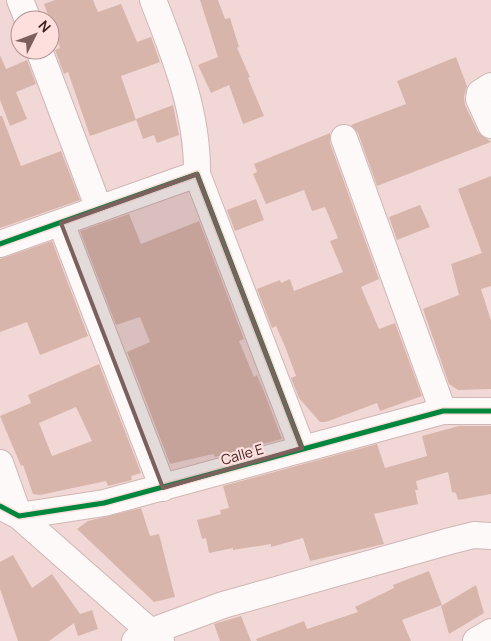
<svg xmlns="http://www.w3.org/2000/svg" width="491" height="641" font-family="Manrope,sans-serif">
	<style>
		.building { fill: #d8b5ab; fill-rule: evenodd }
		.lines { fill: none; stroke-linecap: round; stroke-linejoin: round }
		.minor-casing { stroke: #d0b6b5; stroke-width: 28 }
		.minor { stroke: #fdf9f9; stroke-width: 26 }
		.cycleway-casing { stroke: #ffdfdd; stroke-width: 8 }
		.cycleway { stroke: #00873e; stroke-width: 5 }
		.marked { fill: #7b605e; fill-opacity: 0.2; stroke: #7b605e; stroke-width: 4; stroke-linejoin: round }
		.labels { text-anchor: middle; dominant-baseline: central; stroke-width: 4.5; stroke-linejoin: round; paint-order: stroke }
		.street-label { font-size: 14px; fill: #3b1f1e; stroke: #ffdfdd }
	</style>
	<rect width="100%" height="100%" fill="#f1d8d6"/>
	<!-- building -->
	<path class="building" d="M55 0H93L98 12 121 4 137 42 151 37 160 62 121 76 136 120 90 136 68 72 64 74 55 50 60 48 44 4Z
		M200 0H218L225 19 230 18 239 47 237 48 250 77 248 78 264 116 243 124 229 85 211 93 198 65 218 57Z
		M0 55 6 69 27 60 36 84 16 92 27 119 10 126 0 100Z
		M456 57 467 86 464 97 465 105 478 132 491 142 377 186 358 133 351 125 406 104 397 81Z
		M173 105 179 135 157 143 154 135 143 139 136 119Z
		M0 116H2L21 166 61 151 80 200 0 228Z
		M330 133V143L379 279 361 287 379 329 395 323 422 396 380 411 377 403 326 422H320L299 398 291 378 296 376 286 349 276 326 272 328 257 289 280 280 281 283 290 279 294 291 343 272 330 241 338 238 325 207 312 211 304 190 266 204 253 174 257 172 254 164Z
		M491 176V286L481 289 491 321V389L458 390 449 384 423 309 459 295 451 264 482 253 458 189Z
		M256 199 264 220 235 231 227 210Z
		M420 205 430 227 397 240 389 217Z
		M129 214 141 244 199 221 244 339 239 341 254 377 257 375 263 389 282 439 215 457 213 454 170 464 127 352 150 342 140 317 116 325 80 231Z
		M52 241 88 336 40 355 27 322 0 332V259Z
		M99 364 141 473 131 476 132 480 108 486 106 481 40 495 33 494 23 465 21 466 0 416 31 403 28 395ZM76 407 92 441 52 456 39 423Z
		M459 426H491V494L458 500 456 493 452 492 448 472 416 481 418 490H415L418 504 374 514 384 544 310 561 303 538 271 547V544L233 550V548L209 553 206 538 202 539 197 520 221 514 220 510 229 508 223 486 377 444 385 468 427 456 422 436Z
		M141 508 150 536 159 534 175 597 154 602 77 529 88 521Z
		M13 555 32 588 52 574 80 614 92 610 98 629 78 636 74 623 49 641H18L0 589V562Z
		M429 571 442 605 402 620 411 641H257L256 639 304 621 307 629 358 612 355 607 394 588 393 585Z
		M476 585 484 613 449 634 441 606Z
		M241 616 251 641H220L214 624Z"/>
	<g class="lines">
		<defs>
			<path id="minor" d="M20 0 28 20
				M153 0C175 56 198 113 197 174
				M39 50 99 209
				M491 86 480 93 479 99 491 125
				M344 138 443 411
				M61 223 163 488
				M0 244 197 174 302 448
				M0 463 19 516 161 641
				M0 506 19 516 104 503 443 411H491
				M135 641 150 632 223 605 450 541 474 535 491 536
				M476 641 491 632"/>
		</defs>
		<!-- minor casing -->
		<use href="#minor" class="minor-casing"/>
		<!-- minor -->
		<use href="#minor" class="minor"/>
		<defs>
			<path id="cycleway" d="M0 244 197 174 302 448
				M0 506 19 516 104 503 443 411H491"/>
		</defs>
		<!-- cycleway casing -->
		<use href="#cycleway" class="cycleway-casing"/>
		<!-- cycleway -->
		<use href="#cycleway" class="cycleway"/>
	</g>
	<!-- marked area -->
	<path class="marked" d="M197 174 302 448 163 488 61 223Z"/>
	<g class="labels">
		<!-- street labels -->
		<g class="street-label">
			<text transform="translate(242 454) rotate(-16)">Calle E</text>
		</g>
	</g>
	<!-- north arrow -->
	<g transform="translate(35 35) rotate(48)"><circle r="24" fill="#ffdfdd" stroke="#b19291"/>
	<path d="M0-4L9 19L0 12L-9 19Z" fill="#7b605e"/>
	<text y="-8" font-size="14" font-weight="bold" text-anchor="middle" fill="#3b1f1e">N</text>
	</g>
</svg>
